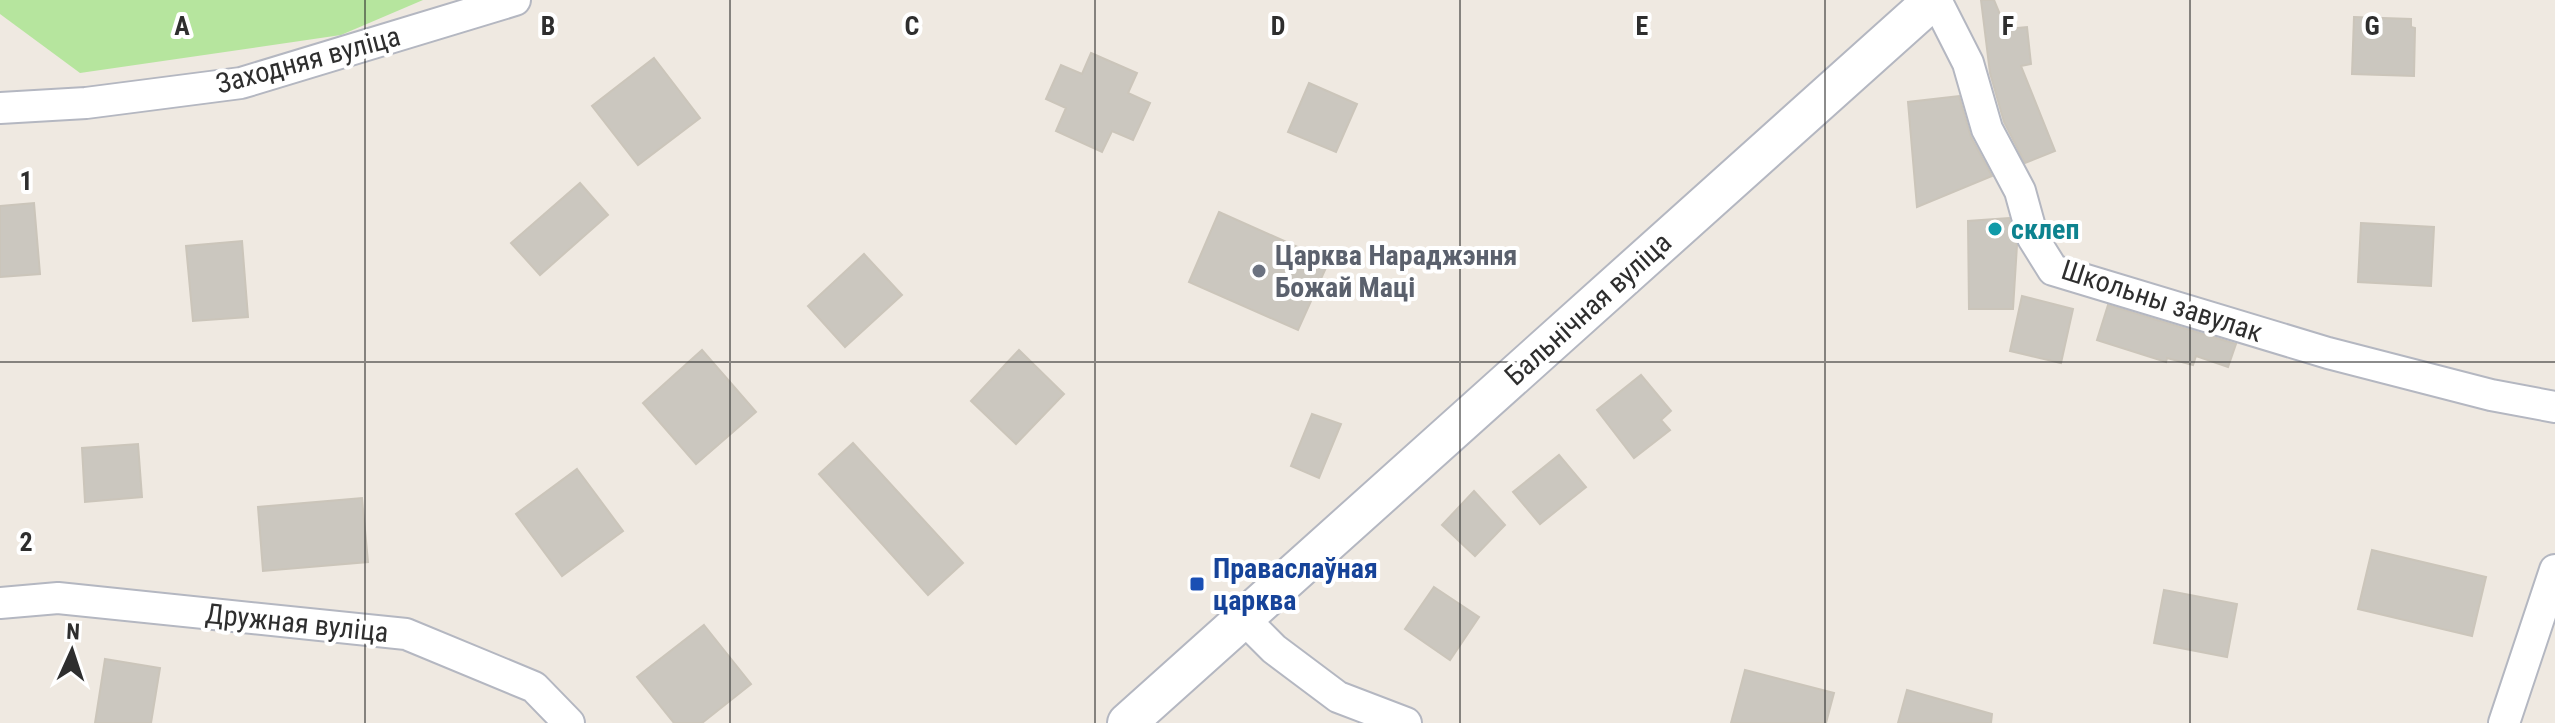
<svg xmlns="http://www.w3.org/2000/svg" width="2555" height="723" font-family="'Roboto Condensed',sans-serif">
	<style>
		.green { fill: #b6e59e }
		.building { fill: #cbc7bf; stroke: #cbc5ba; stroke-width: 2 }
		.lines { fill: none; stroke-linecap: round; stroke-linejoin: round }
		.minor-casing { stroke: #b4b7c1; stroke-width: 34 }
		.tertiary-casing { stroke: #b4b7c1; stroke-width: 42 }
		.minor { stroke: #fff; stroke-width: 30 }
		.tertiary { stroke: #fff; stroke-width: 38 }
		.grid { fill: none; stroke: #2e2e2e; stroke-width: 2; stroke-opacity: 0.55 }
		.culture-dot { fill: #0f9aa8; stroke: #fff; stroke-width: 3 }
		.worship-dot { fill: #6b7280; stroke: #fff; stroke-width: 3 }
		.transit-dot { fill: #1a4fb4; stroke: #fff; stroke-width: 3 }
		.labels { text-anchor: middle; dominant-baseline: central; stroke-width: 8; stroke-linejoin: round; paint-order: stroke }
		.street-label { font-size: 28px; fill: #2e2e2e; stroke: #fff }
		.culture-label { font-size: 28px; font-weight: bold; fill: #0d838f; stroke: #fff; text-anchor: start }
		.worship-label { font-size: 28px; font-weight: bold; fill: #5b616d; stroke: #fff; text-anchor: start }
		.transit-label { font-size: 28px; font-weight: bold; fill: #164399; stroke: #fff; text-anchor: start }
		.grid-label { font-size: 26px; text-anchor: middle; font-weight: bold; fill: #2e2e2e; stroke: #fff; stroke-width: 8; stroke-linejoin: round; paint-order: stroke }
	</style>
	<rect width="100%" height="100%" fill="#efe9e1"/>
	<!-- green -->
	<path class="green" d="M0 0H423L341 35 80 73 0 14Z"/>
	<!-- building -->
	<path class="building" d="M1981 0H1994L2006 29 2027 27 2031 64 2021 66 2055 151 2025 163 2004 122 1990 73Z
		M2354 17 2411 19V27L2415 28 2414 76 2352 74Z
		M1091 53 1137 73 1128 93 1150 103 1133 140 1112 131 1102 152 1056 131 1066 108 1046 99 1061 65 1082 74Z
		M654 58 700 118 638 165 592 106Z
		M1309 83 1357 104 1336 152 1288 132Z
		M1959 96 1971 137 1992 176 1917 207 1908 102Z
		M580 183 608 215 540 275 511 243Z
		M34 203 40 274 0 277V206Z
		M1219 212 1329 261 1298 330 1189 282Z
		M2009 218 2017 245 2013 309H1969L1968 221Z
		M2361 223 2434 227 2431 286 2358 282Z
		M242 241 248 317 193 321 186 246Z
		M864 254 902 295 845 347 808 306Z
		M2022 296 2073 309 2061 363 2010 351Z
		M2108 305 2236 344 2228 367 2196 356 2193 365 2167 358 2166 362 2097 340Z
		M702 350 756 412 696 464 643 403Z
		M1019 350 1064 394 1016 444 971 401Z
		M1641 375 1671 411 1661 420 1670 430 1634 458 1597 410Z
		M1312 414 1341 424 1319 478 1291 466Z
		M853 443 963 563 928 595 819 474Z
		M138 444 142 497 85 502 82 448Z
		M1559 455 1586 487 1540 524 1513 492Z
		M577 469 623 531 562 576 516 514Z
		M1474 491 1505 525 1475 556 1442 525Z
		M362 498 368 562 263 571 258 507Z
		M2372 550 2486 577 2472 636 2358 609Z
		M1434 587 1479 617 1450 660 1405 629Z
		M2164 590 2237 604 2227 657 2154 643Z
		M704 625 751 684 702 723H674L637 677Z
		M105 659 160 668 151 723H95Z
		M1745 670 1834 693 1826 723H1731Z
		M1907 690 1992 714 1991 723H1898Z"/>
	<g class="lines">
		<defs>
			<path id="minor" d="M1936 0 1968 63 1987 129 2020 191 2033 238 2053 270 2328 353 2491 395 2555 407
				M0 108 86 103 241 83 515 0
				M0 603 58 598 406 634 534 687 569 723
				M1243 618 1274 649 1338 697 1406 723
				M2504 723 2555 570"/>
			<path id="tertiary" d="M1127 723 1933 0"/>
		</defs>
		<!-- minor casing -->
		<use href="#minor" class="minor-casing"/>
		<!-- tertiary casing -->
		<use href="#tertiary" class="tertiary-casing"/>
		<!-- minor -->
		<use href="#minor" class="minor"/>
		<!-- tertiary -->
		<use href="#tertiary" class="tertiary"/>
	</g>
	<!-- grid -->
	<path class="grid" d="M365 0V723M730 0V723M1095 0V723M1460 0V723M1825 0V723M2190 0V723M0 362H2555"/>
	<!-- markers -->
	<circle class="culture-dot" cx="1995" cy="229" r="8"/>
	<circle class="worship-dot" cx="1259" cy="271" r="8"/>
	<rect class="transit-dot" x="1189" y="576" width="16" height="16" rx="4"/>
	<g class="labels">
		<!-- street labels -->
		<g class="street-label">
			<text transform="translate(308 60) rotate(-15)">Заходняя вуліца</text>
			<text transform="translate(2162 301) rotate(18)">Школьны завулак</text>
			<text transform="translate(1588 309) rotate(-42)">Бальнічная вуліца</text>
			<text transform="translate(297 623) rotate(6)">Дружная вуліца</text>
		</g>
		<!-- culture labels -->
		<g class="culture-label">
			<text x="2011" y="229">склеп</text>
		</g>
		<!-- worship labels -->
		<g class="worship-label">
			<text x="1275" y="255">Царква Нараджэння<tspan x="1275" dy="32">Божай Маці</tspan></text>
		</g>
		<!-- transit labels -->
		<g class="transit-label">
			<text x="1213" y="568">Праваслаўная<tspan x="1213" dy="32">царква</tspan></text>
		</g>
	</g>
	<g class="grid-label">
		<text x="182" y="35">A</text>
		<text x="548" y="35">B</text>
		<text x="912" y="35">C</text>
		<text x="1278" y="35">D</text>
		<text x="1642" y="35">E</text>
		<text x="2008" y="35">F</text>
		<text x="2372" y="35">G</text>
		<text x="26" y="190">1</text>
		<text x="26" y="551">2</text>
	</g>
	<!-- north arrow -->
	<g transform="translate(72 651) rotate(3)" stroke="#ffffff" stroke-width="6" paint-order="stroke">
	<path d="M0-6L14 30L0 20L-14 30Z" fill="#2e2e2e"/>
	<text y="-12" font-size="22" font-weight="bold" text-anchor="middle" fill="#2e2e2e">N</text>
	</g>
</svg>
